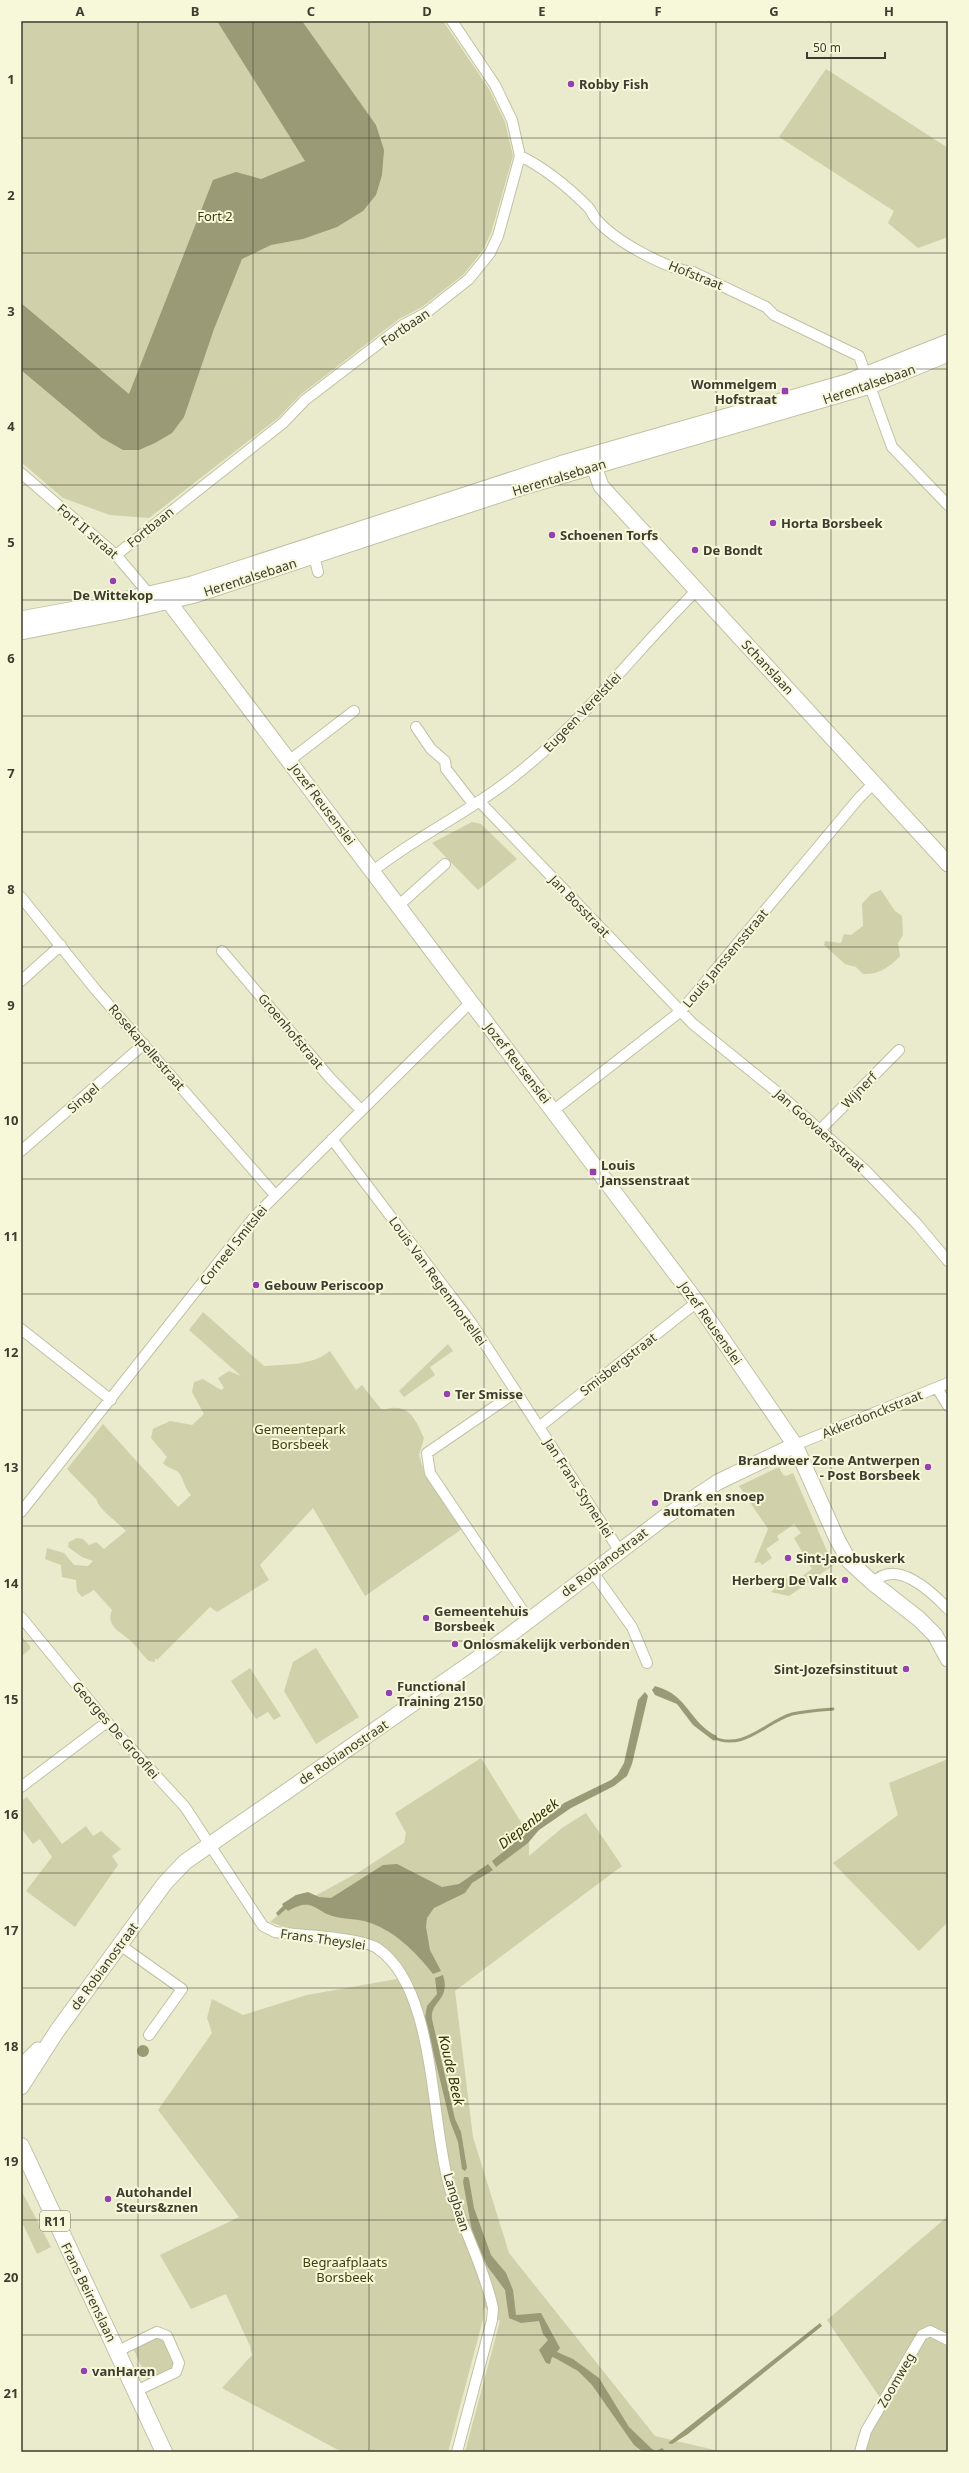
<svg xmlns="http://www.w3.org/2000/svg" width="969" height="2473" font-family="'Noto Sans',sans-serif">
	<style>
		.green { fill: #d0d0aa }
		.water { fill: #9b9a76 }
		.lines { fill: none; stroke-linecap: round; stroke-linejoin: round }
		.stream { stroke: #9b9a76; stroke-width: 3 }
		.street-casing { stroke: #c1c1a4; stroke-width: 12 }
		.secondary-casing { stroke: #c1c1a4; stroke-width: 17 }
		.primary-casing { stroke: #c1c1a4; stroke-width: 18 }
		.street { stroke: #fff; stroke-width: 10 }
		.secondary { stroke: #fff; stroke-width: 15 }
		.primary { stroke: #fff; stroke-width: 16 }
		.grid { fill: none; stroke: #3c3c30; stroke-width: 1; stroke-opacity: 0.55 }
		.poi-dot { fill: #9441af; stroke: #f7f7d9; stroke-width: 1.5 }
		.labels { text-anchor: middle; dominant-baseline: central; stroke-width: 4; stroke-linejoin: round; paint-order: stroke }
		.shield { fill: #f7f7d9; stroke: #747463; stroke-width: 1 }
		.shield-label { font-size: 12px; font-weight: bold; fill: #3c3c30 }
		.poi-label { font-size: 13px; font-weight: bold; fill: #3c3c30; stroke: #f7f7d9; text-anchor: start }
		.park-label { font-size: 13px; fill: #3f3e0f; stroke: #f7f7d9 }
		.street-label { font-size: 13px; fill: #3c3c30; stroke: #f7f7d9 }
		.water-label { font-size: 14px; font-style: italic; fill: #343202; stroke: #f7f7d9 }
		.neatline { fill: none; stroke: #3c3c30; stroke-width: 1.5 }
		.grid-label { font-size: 13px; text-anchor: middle; font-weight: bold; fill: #3c3c30 }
	</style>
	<rect width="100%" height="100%" fill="#eaeacc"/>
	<!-- green -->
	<path class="green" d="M21 21H443L489 89 505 122 513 156 491 233 483 250 464 274 422 307 399 319 300 395 278 418 149 518 110 515 63 498 21 462Z
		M826 69 948 148V237L918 248 888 223 894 211 779 137Z
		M472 822 481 824 517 859 478 890 432 843Z
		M881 890 895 911 902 916 903 935 898 943 900 956C890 967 878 975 863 974L856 967 845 964 824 945 825 941 841 943 844 934 851 935 863 926 862 904 871 894Z
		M203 1312 264 1366C286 1364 312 1366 330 1351L356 1390 362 1385 381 1409C387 1410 391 1407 397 1408 413 1409 418 1426 424 1438L419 1455 424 1472 462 1529 365 1596 313 1508 260 1565 269 1580 217 1612 210 1607 157 1660 155 1658V1662L149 1661C142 1655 138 1648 132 1642 122 1632 105 1627 112 1610L94 1590 82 1597 77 1591 76 1580 62 1577 61 1565 45 1559 47 1548 64 1553 74 1565 88 1566 93 1561 82 1557 68 1547 69 1542 77 1538 83 1539 89 1545 96 1542 104 1549 126 1531C119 1523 98 1509 97 1500L67 1469 103 1424 178 1507 191 1495C185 1489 184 1480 179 1473 176 1469 168 1469 163 1463L167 1457 151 1438 153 1429 170 1421 192 1425 204 1414 192 1392 194 1382 203 1379 221 1390 224 1388 218 1378 229 1371 241 1376 189 1330Z
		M448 1344 453 1351 430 1367 435 1375 404 1397 399 1391Z
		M779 1467 783 1475 786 1476 793 1473 827 1551 835 1564 789 1596 771 1592 776 1588 773 1584 785 1576 791 1584 812 1569 794 1538 801 1533 794 1524 777 1536 779 1540 766 1549 772 1558 762 1565 760 1562 754 1563 768 1529 739 1486Z
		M21 1636 30 1646V1649L21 1657Z
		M316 1648 359 1717 316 1744 284 1691 293 1662Z
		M250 1668 281 1716 274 1720 268 1712 256 1719 231 1681Z
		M481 1758 529 1835V1856L562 1828 586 1813 622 1866 455 1991 473 2137 509 2253 655 2436 723 2452H465L500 2321 484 2307 483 2319 448 2452H342L222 2388 252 2355 250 2346 226 2294 191 2309 160 2255 239 2217 158 2110 212 2033 207 2018 212 1999 243 2015 307 1995 408 1977 396 1959 378 1944 284 1927 270 1922 293 1903 313 1897 359 1872 404 1843 406 1833 395 1813Z
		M948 1759V1922L919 1951 833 1863 898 1815 889 1783Z
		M27 1797 62 1844 86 1826 93 1836 101 1831 121 1849 112 1856 118 1865 75 1927 26 1891 52 1857 40 1839 33 1844 21 1828V1801Z
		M21 2190 51 2247 37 2254 21 2220Z
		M948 2216V2452H860L883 2402 827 2320Z
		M159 2336C167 2340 176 2360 174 2368L148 2381 133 2348Z"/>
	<!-- water -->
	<path class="water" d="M217 21H302L376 125 384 150 382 175 376 195 363 211 337 227 303 239 271 245 242 259 214 329 184 417 172 433 155 443 139 450H123L102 438 21 370V303L129 394 213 180 236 172 261 179 305 161Z
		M655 1686C689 1695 689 1723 717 1736L714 1741 693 1725 677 1704 655 1695 652 1690Z
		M645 1692 648 1696 632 1764 627 1776 614 1786 571 1808 539 1830 528 1843 496 1867 492 1861 564 1803 611 1780 617 1775 624 1763 638 1700Z
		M397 1864 442 1887 459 1884 488 1864 493 1870 472 1883 465 1893 434 1908 427 1918 426 1927 430 1950 441 1971 433 1974C416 1952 392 1928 364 1921 355 1919 345 1919 336 1917 314 1912 314 1896 288 1911L286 1909 278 1916 276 1913 283 1906 282 1904 296 1895 308 1892 319 1897 331 1898 383 1865Z
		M443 1975C451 2000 430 2001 432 2019L455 2119 461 2132 467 2168 465 2171 462 2169 458 2142 450 2121 425 2018 427 2006 437 1994 435 1978Z
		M137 2051a6 6 0 1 1 12 0a6 6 0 1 1-12 0Z
		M464 2177H468L469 2179 474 2208 491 2255 506 2273 513 2290 516 2315 541 2313 560 2348 557 2352 573 2359 599 2378 629 2427 652 2449 656 2451 662 2448 664 2450 662 2452H643L634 2445 592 2385 578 2371 555 2358 552 2357 550 2364 546 2363 539 2350 548 2340 543 2334 539 2321 521 2323 509 2318 505 2290 487 2266 472 2231 463 2182Z
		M820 2323 822 2326 688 2434 672 2444 668 2443Z"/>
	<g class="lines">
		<!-- stream -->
		<path class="stream" d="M712 1737C744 1752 765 1722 792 1714 805 1711 820 1710 833 1709"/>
		<defs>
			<path id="street" d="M520 156C545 168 569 188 588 207 592 211 593 217 597 220 615 241 666 269 693 272L766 307 774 315 859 356 892 447 948 505
				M21 473 116 555 149 594
				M116 555 283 423 305 400 403 325 426 313 469 279 490 253 498 236 520 156 512 120 495 85 452 21
				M314 556 318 572
				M416 727 431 749 445 761 446 769 474 805
				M290 760 354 711
				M479 801 693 1024 777 1092 865 1170 917 1224 948 1261
				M373 871C417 836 468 813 512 778 582 724 634 652 697 590
				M21 897 95 989 275 1195
				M398 906 445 864
				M222 951 330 1078 361 1110
				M21 981 61 945
				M554 1110 681 1011 859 798 874 783
				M820 1130 899 1050
				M332 1139 470 1321 619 1550
				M21 1151 144 1044
				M21 1329 111 1400
				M937 1388 948 1406
				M516 1392 427 1453 430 1473 529 1620
				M539 1427 697 1302
				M795 1445 948 1383
				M21 1512 255 1216 471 1002
				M592 1571 632 1627 647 1663
				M873 1583C896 1558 931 1591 948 1609
				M21 1617 107 1722 185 1807 263 1926 275 1932C299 1935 359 1937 377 1948 437 1988 430 2124 450 2189 463 2228 484 2268 493 2308L492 2320 457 2452
				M21 1787 107 1722
				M120 1945 182 1989 149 2035
				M118 2351 157 2332 167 2336 179 2363 176 2372 136 2391
				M860 2452 866 2431 922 2335 930 2331 948 2340"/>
			<path id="secondary" d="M591 458 601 486 948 864
				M149 594 169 602 697 1302 795 1445 837 1539 849 1561 873 1583 919 1619 935 1635 948 1659
				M21 619 119 601 192 584 563 463 847 382 948 342
				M21 632 122 612 195 595 523 487 870 386 948 354
				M21 2067 38 2050
				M21 2087 57 2031 165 1883 185 1862 490 1650 665 1517 718 1482 795 1445"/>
			<path id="primary" d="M21 2146 164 2452"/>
		</defs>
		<!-- street casing -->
		<use href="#street" class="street-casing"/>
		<!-- secondary casing -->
		<use href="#secondary" class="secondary-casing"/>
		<!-- primary casing -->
		<use href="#primary" class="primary-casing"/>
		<!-- street -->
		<use href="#street" class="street"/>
		<!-- secondary -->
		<use href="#secondary" class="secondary"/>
		<!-- primary -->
		<use href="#primary" class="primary"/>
	</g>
	<!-- grid -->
	<path class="grid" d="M138 21V2452M253 21V2452M369 21V2452M484 21V2452M600 21V2452M716 21V2452M831 21V2452M21 138H948M21 253H948M21 369H948M21 485H948M21 600H948M21 716H948M21 832H948M21 947H948M21 1063H948M21 1179H948M21 1294H948M21 1410H948M21 1526H948M21 1641H948M21 1757H948M21 1873H948M21 1988H948M21 2104H948M21 2220H948M21 2335H948"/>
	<!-- markers -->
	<g class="poi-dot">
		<circle cx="571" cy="84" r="4"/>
		<rect x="781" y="387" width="8" height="8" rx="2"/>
		<circle cx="773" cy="523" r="4"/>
		<circle cx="552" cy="535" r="4"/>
		<circle cx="695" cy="550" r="4"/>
		<circle cx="113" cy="581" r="4"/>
		<rect x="589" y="1168" width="8" height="8" rx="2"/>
		<circle cx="256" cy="1285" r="4"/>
		<circle cx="447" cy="1394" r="4"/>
		<circle cx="928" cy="1467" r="4"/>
		<circle cx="655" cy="1503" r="4"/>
		<circle cx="788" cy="1558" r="4"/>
		<circle cx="845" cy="1580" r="4"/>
		<circle cx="426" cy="1618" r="4"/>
		<circle cx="455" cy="1644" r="4"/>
		<circle cx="906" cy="1669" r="4"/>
		<circle cx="389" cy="1693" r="4"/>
		<circle cx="108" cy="2199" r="4"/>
		<circle cx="84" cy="2371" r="4"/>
	</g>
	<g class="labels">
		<!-- shield labels -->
		<rect class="shield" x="40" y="2211" width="30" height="20" rx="3"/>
		<g class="shield-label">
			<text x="55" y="2221">R11</text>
		</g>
		<!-- poi labels -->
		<g class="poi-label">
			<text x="579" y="84">Robby Fish</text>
			<text x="777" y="384" text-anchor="end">Wommelgem<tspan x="777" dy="15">Hofstraat</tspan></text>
			<text x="781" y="523">Horta Borsbeek</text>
			<text x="560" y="535">Schoenen Torfs</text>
			<text x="703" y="550">De Bondt</text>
			<text x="113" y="595" text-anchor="middle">De Wittekop</text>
			<text x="601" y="1165">Louis<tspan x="601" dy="15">Janssenstraat</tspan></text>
			<text x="264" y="1285">Gebouw Periscoop</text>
			<text x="455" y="1394">Ter Smisse</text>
			<text x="920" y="1460" text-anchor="end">Brandweer Zone Antwerpen<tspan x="920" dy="15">- Post Borsbeek</tspan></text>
			<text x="663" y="1496">Drank en snoep<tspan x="663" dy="15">automaten</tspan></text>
			<text x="796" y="1558">Sint-Jacobuskerk</text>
			<text x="837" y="1580" text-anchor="end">Herberg De Valk</text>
			<text x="434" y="1611">Gemeentehuis<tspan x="434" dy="15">Borsbeek</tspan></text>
			<text x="463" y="1644">Onlosmakelijk verbonden</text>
			<text x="898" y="1669" text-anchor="end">Sint-Jozefsinstituut</text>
			<text x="397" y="1686">Functional<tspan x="397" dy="15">Training 2150</tspan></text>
			<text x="116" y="2192">Autohandel<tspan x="116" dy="15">Steurs&amp;znen</tspan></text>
			<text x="92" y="2371">vanHaren</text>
		</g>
		<!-- park labels -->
		<g class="park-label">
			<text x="215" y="216">Fort 2</text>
			<text x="300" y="1429">Gemeentepark<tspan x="300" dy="15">Borsbeek</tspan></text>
			<text x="345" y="2262">Begraafplaats<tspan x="345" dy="15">Borsbeek</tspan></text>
		</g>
		<!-- street labels -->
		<g class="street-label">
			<text transform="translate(696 275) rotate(22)">Hofstraat</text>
			<text transform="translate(405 327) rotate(-34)">Fortbaan</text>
			<text transform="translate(869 384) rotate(-19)">Herentalsebaan</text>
			<text transform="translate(559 477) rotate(-17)">Herentalsebaan</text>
			<text transform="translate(150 527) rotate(-39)">Fortbaan</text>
			<text transform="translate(88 531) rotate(41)">Fort II straat</text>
			<text transform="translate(250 577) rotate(-18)">Herentalsebaan</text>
			<text transform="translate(768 667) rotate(47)">Schanslaan</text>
			<text transform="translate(582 712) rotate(-46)">Eugeen Verelstlei</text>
			<text transform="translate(323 804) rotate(53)">Jozef Reusenslei</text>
			<text transform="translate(580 906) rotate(46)">Jan Bosstraat</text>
			<text transform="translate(725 958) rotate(-50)">Louis Janssensstraat</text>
			<text transform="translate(291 1031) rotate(50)">Groenhofstraat</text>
			<text transform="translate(147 1047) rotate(49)">Rosekapellestraat</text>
			<text transform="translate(518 1063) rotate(52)">Jozef Reusenslei</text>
			<text transform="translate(859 1090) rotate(-46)">Wijnerf</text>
			<text transform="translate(83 1098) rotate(-41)">Singel</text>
			<text transform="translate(820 1130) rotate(42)">Jan Goovaersstraat</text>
			<text transform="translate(233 1245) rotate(-51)">Corneel Smitslei</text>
			<text transform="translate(438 1281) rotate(54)">Louis Van Regenmortellei</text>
			<text transform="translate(711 1323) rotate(55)">Jozef Reusenslei</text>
			<text transform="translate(618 1364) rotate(-38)">Smisbergstraat</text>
			<text transform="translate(872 1414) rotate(-22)">Akkerdonckstraat</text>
			<text transform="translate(579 1488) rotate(57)">Jan Frans Stynenlei</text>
			<text transform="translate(604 1562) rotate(-37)">de Robianostraat</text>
			<text transform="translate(116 1730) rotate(49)">Georges De Grooflei</text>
			<text transform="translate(343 1752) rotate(-34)">de Robianostraat</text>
			<text transform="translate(323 1939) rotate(8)">Frans Theyslei</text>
			<text transform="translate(104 1966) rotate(-54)">de Robianostraat</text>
			<text transform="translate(457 2202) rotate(73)">Langbaan</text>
			<text transform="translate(89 2292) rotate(64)">Frans Beirenslaan</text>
			<text transform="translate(896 2380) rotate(-60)">Zoomweg</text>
		</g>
		<!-- water labels -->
		<g class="water-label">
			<text transform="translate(528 1823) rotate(-38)">Diepenbeek</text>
			<text transform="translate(452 2070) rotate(77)">Koude Beek</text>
		</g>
	</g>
	<!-- border -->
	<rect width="969" height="2473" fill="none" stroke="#f7f7d9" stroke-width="44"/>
	<!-- scale -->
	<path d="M807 52v6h78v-6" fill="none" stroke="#3c3c30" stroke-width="2"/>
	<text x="813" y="52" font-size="12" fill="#3c3c30" stroke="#f7f7d9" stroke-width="3" paint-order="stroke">50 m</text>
	<rect x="22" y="22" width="925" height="2429" class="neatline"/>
	<g class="grid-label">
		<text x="80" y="16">A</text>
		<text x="195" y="16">B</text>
		<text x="311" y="16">C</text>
		<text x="427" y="16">D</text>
		<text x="542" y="16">E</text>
		<text x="658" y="16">F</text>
		<text x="774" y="16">G</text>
		<text x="889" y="16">H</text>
		<text x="11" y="84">1</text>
		<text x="11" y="200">2</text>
		<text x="11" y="316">3</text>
		<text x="11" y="431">4</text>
		<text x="11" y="547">5</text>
		<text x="11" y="663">6</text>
		<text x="11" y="778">7</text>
		<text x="11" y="894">8</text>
		<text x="11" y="1010">9</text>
		<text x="11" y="1125">10</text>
		<text x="11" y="1241">11</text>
		<text x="11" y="1357">12</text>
		<text x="11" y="1472">13</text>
		<text x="11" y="1588">14</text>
		<text x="11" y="1704">15</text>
		<text x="11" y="1819">16</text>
		<text x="11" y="1935">17</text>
		<text x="11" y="2051">18</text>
		<text x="11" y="2166">19</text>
		<text x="11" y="2282">20</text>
		<text x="11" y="2398">21</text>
	</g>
</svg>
